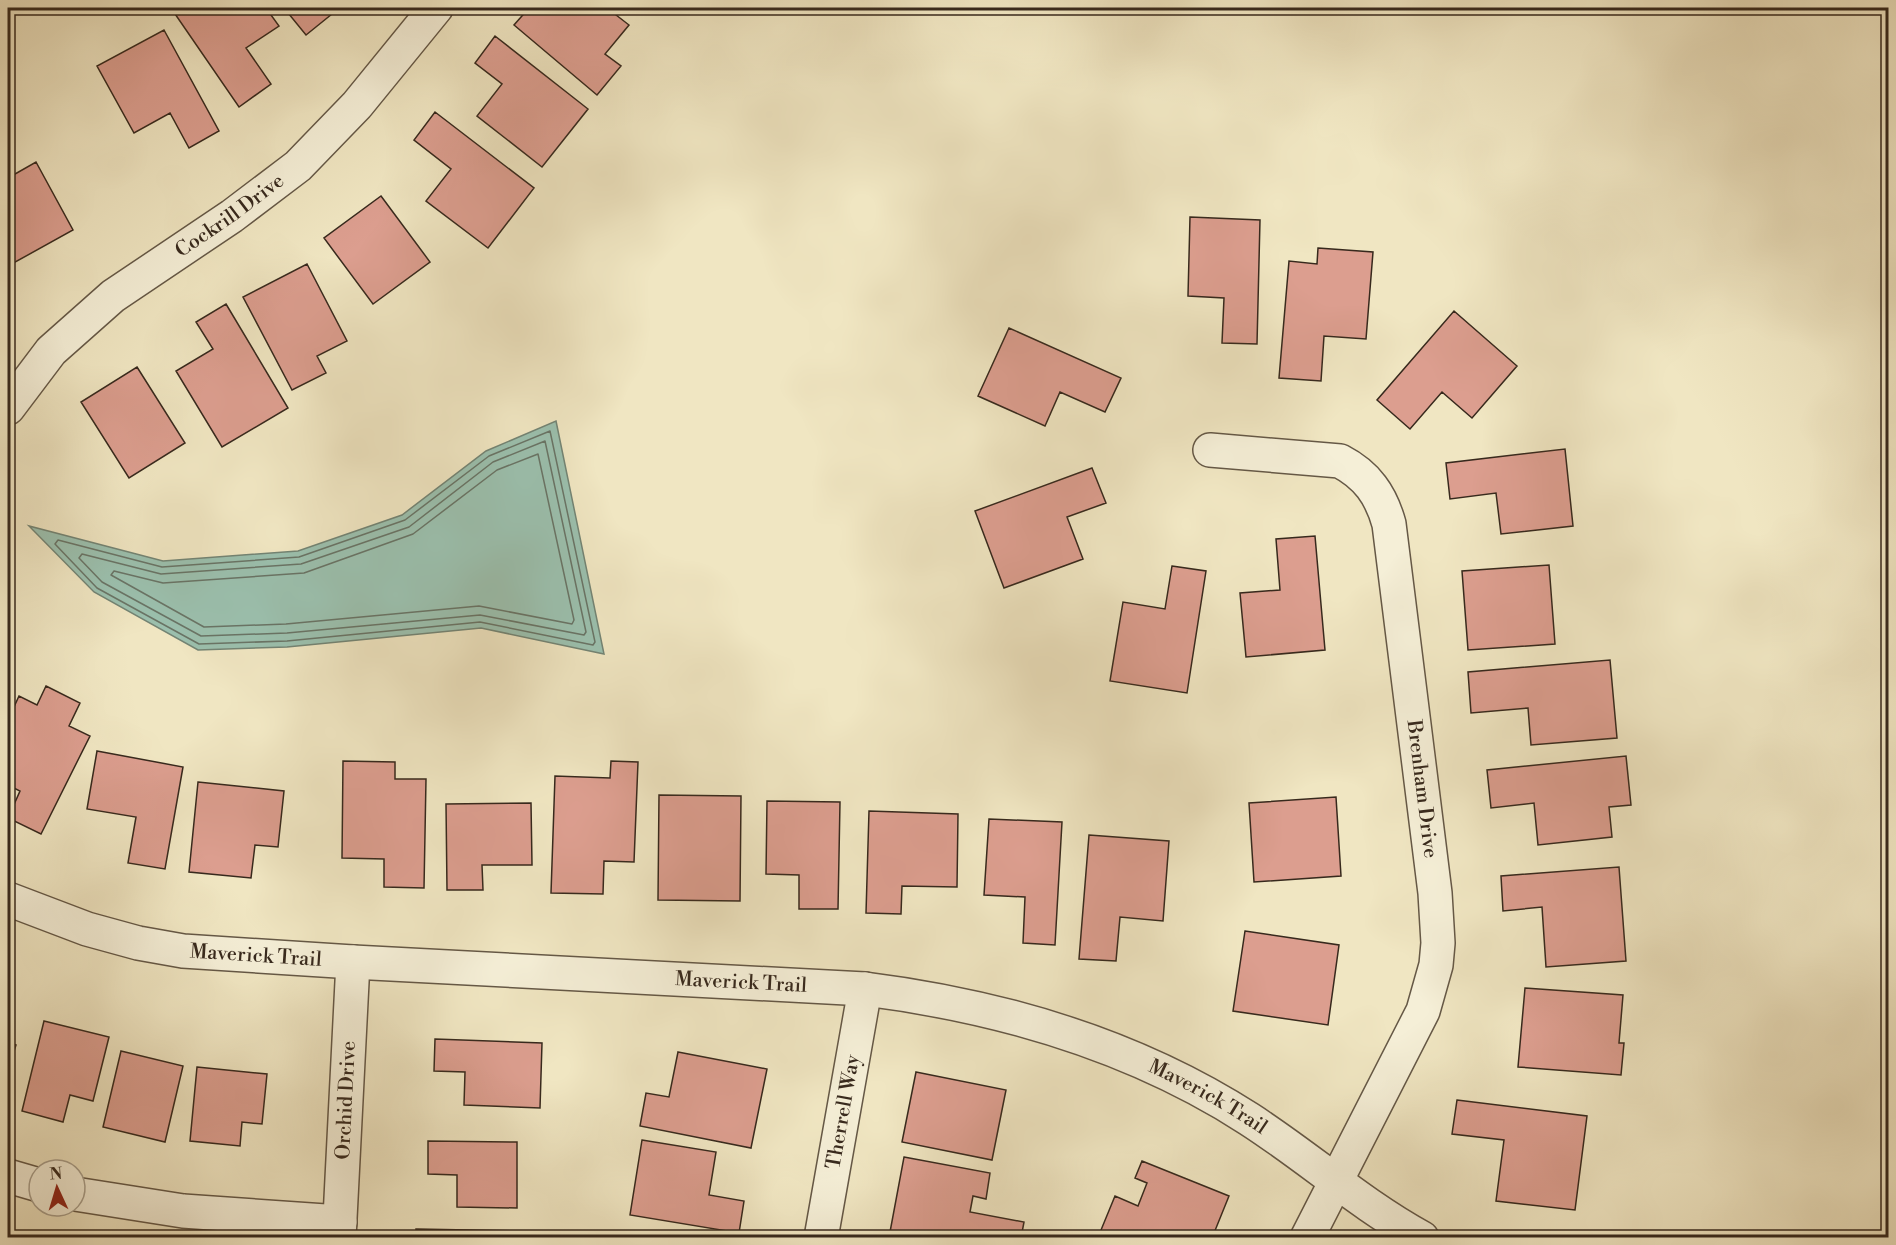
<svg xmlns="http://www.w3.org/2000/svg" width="1896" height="1245" font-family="'Libre Bodoni',serif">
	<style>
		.water { fill: #9bc0ae; stroke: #738474; stroke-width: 1.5 }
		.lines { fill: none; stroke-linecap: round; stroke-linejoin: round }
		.shore { stroke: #697466; stroke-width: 1.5 }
		.building { fill: #dc9e8f; stroke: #37291d; stroke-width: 1.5 }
		.minor-casing { stroke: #655846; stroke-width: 36 }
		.minor { stroke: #f5efd7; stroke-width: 33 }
		.labels { text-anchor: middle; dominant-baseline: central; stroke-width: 5; stroke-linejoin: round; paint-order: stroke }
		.street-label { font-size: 20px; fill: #37291d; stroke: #f5efd7 }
	</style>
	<rect width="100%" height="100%" fill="#f0e6c2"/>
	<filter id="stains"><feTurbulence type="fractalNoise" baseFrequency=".00333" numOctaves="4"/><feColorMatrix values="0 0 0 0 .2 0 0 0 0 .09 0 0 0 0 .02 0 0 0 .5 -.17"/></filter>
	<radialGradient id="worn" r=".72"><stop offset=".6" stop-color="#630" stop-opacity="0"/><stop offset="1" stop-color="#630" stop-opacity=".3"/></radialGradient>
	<!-- water -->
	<path class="water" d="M556 421 604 654 481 628 287 647 198 650 94 592 29 526 163 561 298 551 402 515 486 451Z"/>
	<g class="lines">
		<!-- shore -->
		<path class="shore" d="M550 431 595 642 593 645 480 622 287 641 199 644 97 588 55 544 58 540 162 567 299 557 405 520 489 456Z
			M545 441 586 632 584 635 480 615 287 633 201 636 102 582 79 558 82 554 161 574 301 564 409 527 493 462Z
			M538 454 574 620 572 624 479 606 286 624 204 627 111 575 114 571 163 583 304 573 413 534 497 470Z"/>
	</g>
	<!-- building -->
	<path class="building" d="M179 8H266L279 26 246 48 271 84 239 107 173 11Z
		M284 8H326L332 14 306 35Z
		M529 8H607L629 25 605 54 621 66 597 95 514 25Z
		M164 30 219 131 189 148 170 113 134 133 97 66Z
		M495 36 588 109 542 167 477 116 502 84 475 63Z
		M435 112 534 188 488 248 426 201 451 169 414 140Z
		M8 118 12 152H8Z
		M36 162 73 230 8 266V178Z
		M381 196 430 262 373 304 324 238Z
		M1190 217 1260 220 1257 344 1222 343 1224 298 1188 296Z
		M1318 248 1373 252 1366 339 1324 336 1321 381 1279 378 1289 261 1317 264Z
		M307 264 347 341 317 356 326 373 292 390 243 297Z
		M226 304 288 408 222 447 176 371 213 349 196 322Z
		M1454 311 1517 366 1472 418 1442 392 1410 429 1377 400Z
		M1009 328 1121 378 1105 412 1060 392 1045 426 978 396Z
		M137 367 185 443 129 478 81 402Z
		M1565 449 1573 526 1501 534 1496 493 1450 499 1446 463Z
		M1092 468 1106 503 1067 517 1083 559 1004 588 975 511Z
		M1315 536 1325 650 1246 657 1240 593 1280 590 1276 539Z
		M1549 565 1555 644 1468 650 1462 571Z
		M1172 566 1206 571 1187 693 1110 681 1123 602 1165 609Z
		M1610 660 1617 738 1531 745 1528 708 1471 713 1468 672Z
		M46 686 80 703 69 726 90 736 41 834 8 818 20 791 8 785V720L19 696 37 705Z
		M97 751 183 767 165 869 128 863 136 817 87 809Z
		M1626 756 1631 805 1609 807 1612 837 1538 845 1534 803 1491 808 1487 770Z
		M343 761 395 762V779H426L424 888 384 887V859L342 858Z
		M611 761 638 762 634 862 604 861 603 894 551 893 555 776 610 778Z
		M198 782 284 791 278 847 255 845 251 878 189 872Z
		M659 795 741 796 740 901 658 900Z
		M1336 797 1341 876 1254 882 1249 803Z
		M767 801 840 802 838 909H799V875L766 874Z
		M531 803 532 865H482L483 890H447L446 804Z
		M869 811 958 814 957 887 902 886 901 914 866 913Z
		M989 819 1062 822 1055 945 1023 943 1025 897 984 895Z
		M1089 835 1169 841 1163 921 1120 917 1116 961 1079 959Z
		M1619 867 1626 961 1546 967 1542 907 1503 911 1501 876Z
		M1245 931 1339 945 1328 1025 1233 1011Z
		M1525 988 1623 995 1619 1043H1624L1621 1075 1518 1067Z
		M44 1021 109 1037 93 1101 70 1095 63 1122 22 1111Z
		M435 1039 542 1043 540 1108 464 1105 465 1072 434 1071Z
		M8 1042 16 1045 8 1070Z
		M121 1051 183 1066 165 1142 103 1127Z
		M678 1052 767 1069 751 1148 640 1126 646 1093 669 1097Z
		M197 1067 267 1074 262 1124 242 1122 240 1146 190 1141Z
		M916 1072 1006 1090 992 1160 902 1142Z
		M1457 1100 1587 1116 1575 1210 1496 1201 1504 1140 1452 1134Z
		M642 1140 716 1152 709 1195 744 1201 739 1233 630 1215Z
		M428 1141 517 1142V1208L457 1207V1175L428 1174Z
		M904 1157 990 1173 986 1199 973 1196 970 1212 1024 1222 1021 1238H921L890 1232Z
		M1142 1161 1229 1196 1212 1238H1119L1101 1230 1115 1196 1138 1206 1147 1183 1135 1178Z
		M416 1229 522 1231V1238H416Z
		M643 1231 696 1238H642Z"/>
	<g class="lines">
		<defs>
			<g id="minor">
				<path id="s1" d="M8 408 51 351 113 296 232 216 298 166 357 105 436 8"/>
				<path id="s2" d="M1210 450 1340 461C1367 475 1381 495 1389 524L1435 893 1438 943 1436 965 1423 1011 1307 1238"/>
				<path id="s3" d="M8 899 87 929 138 943 183 951 353 962 865 989C1000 1006 1134 1045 1249 1119 1308 1157 1360 1204 1422 1238"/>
				<path d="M8 1176 39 1185"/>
				<path d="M75 1194 183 1211 340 1222"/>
				<path id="s4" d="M339 1238 353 962"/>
				<path id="s5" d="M821 1238 865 989"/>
			</g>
		</defs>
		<!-- minor casing -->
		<use href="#minor" class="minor-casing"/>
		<!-- minor -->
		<use href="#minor" class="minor"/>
	</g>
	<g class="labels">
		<!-- street labels -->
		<g class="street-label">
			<text stroke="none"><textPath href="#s1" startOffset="296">Cockrill Drive</textPath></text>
			<text stroke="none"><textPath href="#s2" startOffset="480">Brenham Drive</textPath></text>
			<text stroke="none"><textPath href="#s3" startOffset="256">Maverick Trail</textPath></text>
			<text stroke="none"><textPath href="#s3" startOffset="742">Maverick Trail</textPath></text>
			<text stroke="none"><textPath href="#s3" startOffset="1228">Maverick Trail</textPath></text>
			<text stroke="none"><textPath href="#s4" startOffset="138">Orchid Drive</textPath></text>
			<text stroke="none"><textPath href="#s5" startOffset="128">Therrell Way</textPath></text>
		</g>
	</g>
	<!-- margin -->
	<rect width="1896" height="1245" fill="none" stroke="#f0e6c2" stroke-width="30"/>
	<rect x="9" y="9" width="1878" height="1227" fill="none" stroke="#37291d" stroke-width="3"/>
	<rect x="15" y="15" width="1866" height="1215" fill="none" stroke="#37291d" stroke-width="1.5"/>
	<!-- north arrow -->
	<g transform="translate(57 1188) rotate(356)"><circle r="28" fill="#f5efd7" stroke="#a9a08d" stroke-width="1.5"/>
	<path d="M0-4.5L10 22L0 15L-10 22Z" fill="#8f2418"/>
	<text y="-9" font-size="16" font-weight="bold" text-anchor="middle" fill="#37291d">N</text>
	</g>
	<rect width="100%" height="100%" filter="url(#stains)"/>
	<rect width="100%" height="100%" fill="url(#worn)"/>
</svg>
